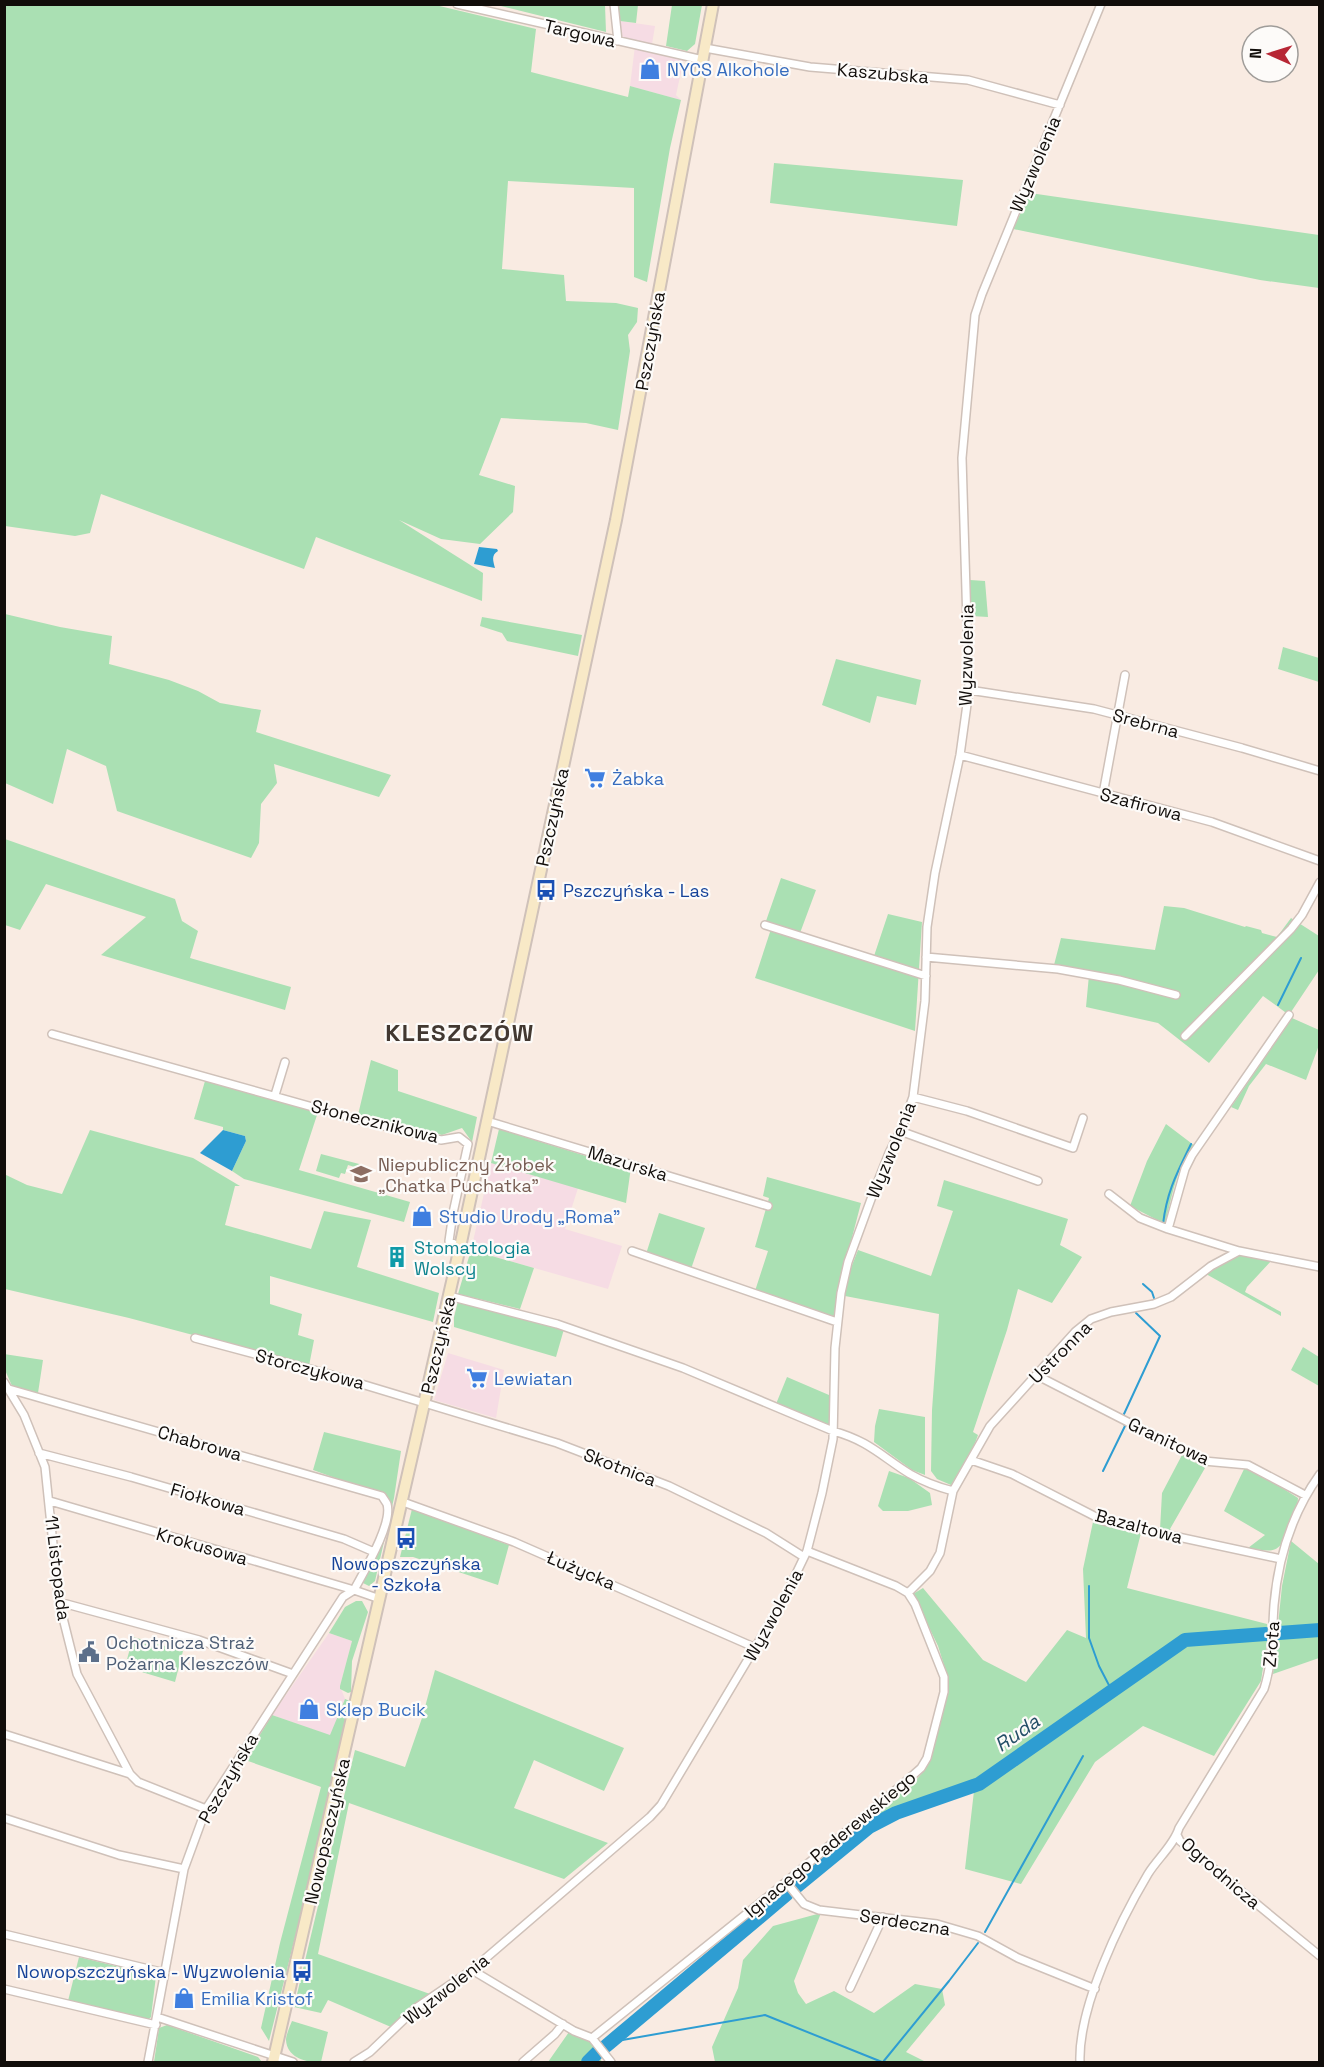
<svg xmlns="http://www.w3.org/2000/svg" width="1324" height="2067" font-family="'Space Grotesk',sans-serif">
	<style>
		.commercial { fill: #f6dce4 }
		.green { fill: #aae0b3 }
		.water { fill: #2e9dd2 }
		.lines { fill: none; stroke-linecap: round; stroke-linejoin: round }
		.stream { stroke: #2e9dd2; stroke-width: 2 }
		.river { stroke: #2e9dd2; stroke-width: 14 }
		.minor-casing { stroke: #cfc1b9; stroke-width: 10 }
		.secondary-casing { stroke: #cfc1b9; stroke-width: 14 }
		.minor { stroke: #fff; stroke-width: 7 }
		.secondary { stroke: #f8e9c7; stroke-width: 10 }
		.labels { text-anchor: middle; dominant-baseline: central; stroke-width: 4.5; stroke-linejoin: round; paint-order: stroke }
		.street-label { font-size: 18px; fill: #110d0a; stroke: #fdfbf9 }
		.shop-label { font-size: 18px; fill: #366cbe; stroke: #fdfbf9; text-anchor: start }
		.transit-label { font-size: 18px; fill: #164399; stroke: #fdfbf9; text-anchor: start }
		.education-label { font-size: 18px; fill: #785e54; stroke: #fdfbf9; text-anchor: start }
		.culture-label { font-size: 18px; fill: #0d838f; stroke: #fdfbf9; text-anchor: start }
		.service-label { font-size: 18px; fill: #4e5e75; stroke: #fdfbf9; text-anchor: start }
		.water-label { font-size: 20px; font-style: italic; fill: #244f67; stroke: #fdfbf9 }
		.district-label { font-size: 24px; font-weight: bold; letter-spacing: 1.5px; fill: #423831; stroke: #fdfbf9 }
	</style>
	<rect width="100%" height="100%" fill="#f9ebe2"/>
	<!-- commercial -->
	<path class="commercial" d="M620 21 655 26 652 44 623 39Z
		M635 46 684 58 676 95 681 100 630 86Z
		M491 1163 578 1188 565 1229 622 1246 608 1289 471 1250Z
		M448 1353 504 1370 496 1418 434 1400Z
		M329 1633 352 1641 340 1686 345 1699 331 1736 272 1715Z"/>
	<!-- green -->
	<path class="green" d="M5 4H431L536 29 531 72 628 97 630 86 681 100 670 148 647 282 634 277V188L508 181 502 269 564 275 566 301 616 303 638 308 637 322 628 335 630 351 618 430 586 423 501 418 479 475 515 486 513 512 480 544 441 539 399 520 483 573 482 601 316 537 304 569 101 494 90 533 75 536 5 526Z
		M497 5H605L606 32Z
		M618 5H638L636 23 620 21Z
		M672 5H702L695 44 687 51 666 46Z
		M774 163 963 180 957 226 770 203Z
		M1030 193 1319 235V288L1260 280 1013 229Z
		M970 580 985 581 988 617 971 616Z
		M5 614 60 627 112 636 109 664 169 680 198 691 220 703 261 710 256 732 391 775 379 797 274 764 277 783 261 804 259 843 251 858 117 811 106 766 67 749 53 804 5 783Z
		M482 617 582 635 578 656 507 641 502 633 480 626Z
		M1283 647 1319 658V682L1278 669Z
		M836 659 921 680 916 705 877 696 870 723 822 705Z
		M5 839 175 899 182 921 198 931 190 958 291 987 285 1010 101 955 146 917 46 884 20 930 5 925Z
		M781 878 816 890 800 933 766 921Z
		M1164 906 1184 908 1245 927 1246 926 1261 930 1262 933 1277 937 1291 918 1319 936V970L1289 1015 1263 996 1209 1063 1158 1023 1086 1007 1089 975 1054 965 1061 938 1155 950Z
		M888 914 922 922 915 1031 755 978 771 929 874 956Z
		M1292 1018 1319 1030V1045L1306 1080 1266 1064 1249 1086 1238 1110 1231 1107Z
		M371 1060 398 1070V1091L477 1117 472 1142 462 1128 442 1135 358 1115Z
		M205 1081 318 1112 299 1170 410 1202 404 1222 244 1179 232 1171 246 1141 245 1136 223 1130V1127L194 1119Z
		M1166 1124 1195 1146C1176 1165 1172 1198 1165 1224L1130 1206 1147 1161Z
		M499 1129 586 1156 592 1153 631 1167 626 1203 491 1163Z
		M90 1130 193 1158 240 1186H235L225 1225 311 1249 324 1211 371 1220 357 1267 439 1293 433 1322 270 1276V1304L302 1314 298 1335 314 1340 309 1366 129 1318 5 1289 4 1174 27 1185 62 1194Z
		M321 1154 363 1165 361 1169 348 1165 345 1174 341 1173 339 1178 316 1171Z
		M767 1177 861 1203 837 1295 834 1318 755 1291 768 1251 755 1247 769 1198 763 1196Z
		M944 1180 1068 1219 1060 1245 1082 1257 1052 1303 1018 1289 1007 1330 973 1432 978 1435 971 1454 951 1485 937 1479 931 1471 932 1410 939 1314 845 1296 849 1273 858 1250 931 1276 953 1211 937 1206Z
		M659 1213 705 1228 691 1269 646 1254Z
		M471 1250 534 1268 520 1309 458 1294Z
		M1242 1254 1272 1260 1247 1287 1245 1292 1281 1312V1316L1206 1274 1231 1258Z
		M458 1301 564 1329 556 1357 454 1327V1317Z
		M1303 1347 1319 1357V1386L1291 1370Z
		M4 1354 43 1360 38 1393 12 1386 5 1370Z
		M787 1377 829 1395 830 1427 776 1404Z
		M879 1409 925 1417V1475L912 1470 874 1442 875 1426Z
		M324 1432 401 1451 394 1498 375 1581 369 1586 363 1583V1579C375 1554 398 1525 388 1497L313 1470Z
		M1182 1455 1205 1468 1170 1529 1176 1533 1160 1530 1162 1493Z
		M1245 1467 1257 1472 1298 1498C1298 1507 1293 1512 1290 1520 1281 1551 1280 1554 1248 1548L1265 1535 1224 1511Z
		M889 1471 909 1478 930 1493 932 1505 908 1511H883L878 1506Z
		M412 1509 509 1545 498 1585 413 1557H400Z
		M1093 1522 1141 1533 1127 1588 1267 1624 1268 1636 1261 1681 1214 1756 1143 1726 1095 1762 1021 1884 965 1869 974 1791 900 1816 885 1823 791 1882 915 1781 925 1770 949 1681 938 1646 913 1594 923 1588 983 1660 1026 1682 1067 1630 1086 1638 1083 1569Z
		M1291 1541 1319 1564V1658L1273 1674 1282 1586Z
		M356 1601H362L368 1612 352 1661 351 1692 348 1693 340 1689V1686L352 1641 329 1633 345 1607Z
		M133 1637 183 1651 175 1682 125 1667Z
		M435 1670 624 1748 604 1791 534 1760 514 1808 608 1843 564 1879 349 1803 318 1954 430 1994 412 2007 391 2027 328 2000 321 2013 294 2007 355 1750 405 1767 422 1718Z
		M345 1699 350 1701 312 1870 269 2041 261 2028 280 1943 321 1787 248 1761H244L272 1715 330 1735Z
		M821 1913 794 1981 798 1993 806 2004 834 1991 874 2013 915 1984 942 1989 945 2005 906 2052 926 2062H715L712 2047 738 1988 743 1960 773 1926Z
		M79 1957 156 1976 151 2017 147 2021 68 2001Z
		M292 2021 328 2032 321 2062C307 2063 287 2058 286 2040 286 2035 290 2026 292 2021Z
		M167 2025 258 2057 262 2062H154L159 2028Z
		M569 2032 590 2041 602 2062H548Z"/>
	<!-- water -->
	<path class="water" d="M479 547 497 549 498 551C491 555 493 561 495 568L474 564Z
		M223 1130 245 1136 246 1141 232 1171 200 1153Z"/>
	<g class="lines">
		<!-- stream -->
		<path class="stream" d="M1278 1005 1301 958
			M1163 1224C1167 1191 1177 1173 1191 1144
			M1143 1284 1152 1292 1154 1298
			M1124 1414 1160 1336 1136 1313
			M1103 1471 1125 1426 1124 1424
			M1089 1586V1638L1099 1666 1112 1691
			M985 1932 1083 1756
			M611 2042 765 2015 882 2062
			M883 2062 949 1981 978 1943"/>
		<!-- river -->
		<path class="river" d="M1279 1633 1320 1630
			M797 1886 869 1827 896 1813 979 1784 1185 1640 1266 1634
			M606 2046 787 1894
			M588 2062 599 2051"/>
		<defs>
			<path id="minor" d="M457 4 703 60
				M614 4 618 41
				M705 48 810 67 968 80 1060 105
				M969 690 1094 709 1242 748 1320 771
				M960 755 1212 822 1320 861
				M1103 794 1125 675
				M765 925 926 976
				M926 957 1058 969 1119 980 1176 995
				M52 1034 359 1120 441 1140 459 1137 468 1144 453 1213 449 1241 460 1247
				M1185 1036 1291 929 1302 915 1320 882
				M275 1095 285 1062
				M913 1097 967 1111 1073 1148 1083 1118
				M487 1121 768 1206
				M900 1131 1038 1181
				M1109 1194 1140 1218 1168 1229 1239 1251
				M1168 1229 1185 1169 1192 1155 1289 1015
				M632 1251 837 1322
				M449 1296 557 1324 683 1368 833 1431C869 1441 881 1456 910 1474 924 1482 938 1487 953 1491
				M195 1338 325 1373 557 1443 669 1486 766 1533 804 1557
				M1036 1375 1204 1461 1248 1465 1305 1495
				M4 1382 24 1415 45 1467 59 1602 77 1674 130 1774 138 1782 206 1809
				M9 1389 382 1496C383 1498 386 1502 387 1504 393 1524 363 1573 354 1590L50 1501
				M39 1453 131 1477 344 1539 374 1552
				M971 1460 1012 1474 1104 1521 1281 1559
				M403 1502 514 1542 756 1648
				M908 1593 930 1571 940 1553 953 1491 990 1426 1075 1332 1091 1319 1111 1312 1154 1304 1171 1297 1211 1266 1239 1251 1320 1267
				M59 1602 199 1640 293 1674
				M4 1734 130 1774
				M4 1818 119 1855 184 1869
				M1177 1835 1180 1841 1320 1956
				M786 1882 804 1904 819 1910 937 1924 978 1936 1018 1958 1095 1989
				M4 1934 165 1973
				M472 1970 574 2031 592 2038 611 2062
				M850 1988 883 1917
				M4 1989 156 2025
				M157 2017 293 2062
				M592 2038 786 1882 904 1783 921 1768 927 1758 944 1692V1677L915 1604 908 1593 896 1586 807 1551
				M148 2062 184 1869 206 1809 343 1597 354 1590 380 1599
				M354 2062 370 2052 416 2008 472 1970 650 1817 661 1805 784 1599 807 1551 822 1493 833 1439 835 1348 841 1293 848 1262 874 1191 889 1153 903 1125 913 1097 925 1001 927 927 935 873 960 755 969 690 962 458 975 315 982 294 1101 4
				M523 2062 555 2034 563 2024
				M1080 2062C1078 2007 1120 1921 1148 1874 1157 1859 1174 1845 1179 1828L1264 1689C1273 1661 1272 1634 1274 1605 1278 1558 1292 1513 1320 1474"/>
			<path id="secondary" d="M273 2062 460 1247 616 520 713 4"/>
		</defs>
		<!-- minor casing -->
		<use href="#minor" class="minor-casing"/>
		<!-- secondary casing -->
		<use href="#secondary" class="secondary-casing"/>
		<!-- minor -->
		<use href="#minor" class="minor"/>
		<!-- secondary -->
		<use href="#secondary" class="secondary"/>
	</g>
	<!-- icons -->
	<defs>
		<symbol id="shop-bare" viewBox="-9 -9 18 18"><path d="M-5-2.5h2.3a2.7 3.5 0 0 1 5.4 0H5L5.5 6h-11ZM-1.5-2.5h3a1.5 2.3 0 0 0-3 0Z" fill="#3f7fe0" stroke="#fdfbf9" stroke-width="2.5" paint-order="stroke"/></symbol>
		<symbol id="supermarket-bare" viewBox="-9 -9 18 18"><path d="M-6-5.5h2.5l.6 2H6L4.5 2H-2.5L-4.4-4H-6ZM-1.5 3.2a1.3 1.3 0 1 0 .1 0ZM3 3.2a1.3 1.3 0 1 0 .1 0Z" fill="#3f7fe0" stroke="#fdfbf9" stroke-width="2.5" paint-order="stroke"/></symbol>
		<symbol id="bus-bare" viewBox="-9 -9 18 18"><path d="M-5-6H5V4H4V6H2V4H-2V6H-4V4H-5ZM-3.5-4V0h7V-4ZM-3.5 1.2v1.5H-2V1.2ZM2 1.2v1.5H3.5V1.2Z" fill="#1a4fb4" stroke="#fdfbf9" stroke-width="2.5" paint-order="stroke"/></symbol>
		<symbol id="school-bare" viewBox="-9 -9 18 18"><path d="M0-5L7-2L0 1L-7-2ZM-4 1L0 2.5L4 1V4Q0 6-4 4Z" fill="#8d6e63" stroke="#fdfbf9" stroke-width="2.5" paint-order="stroke"/></symbol>
		<symbol id="building-bare" viewBox="-9 -9 18 18"><path d="M-4-6H4V6H1V3H-1V6H-4ZM-2.5-4.3h1.7v1.8h-1.7ZM.8-4.3h1.7v1.8H.8ZM-2.5-1h1.7V.8h-1.7ZM.8-1h1.7V.8H.8Z" fill="#0f9aa8" stroke="#fdfbf9" stroke-width="2.5" paint-order="stroke"/></symbol>
		<symbol id="civic-bare" viewBox="-9 -9 18 18"><path d="M-.6-6.5H3V-4.5H.6V-3L4-1V1h2V6H-6V1h2V-1L-.6-3ZM-1.2 2.5V6h2.4V2.5Z" fill="#5c6f8a" stroke="#fdfbf9" stroke-width="2.5" paint-order="stroke"/></symbol>
	</defs>
	<g fill-rule="evenodd">
		<use href="#shop-bare" x="635" y="54" width="30" height="30"/>
		<use href="#supermarket-bare" x="580" y="763" width="30" height="30"/>
		<use href="#bus-bare" x="531" y="875" width="30" height="30"/>
		<use href="#school-bare" x="346" y="1159" width="30" height="30"/>
		<use href="#shop-bare" x="407" y="1201" width="30" height="30"/>
		<use href="#building-bare" x="382" y="1242" width="30" height="30"/>
		<use href="#supermarket-bare" x="462" y="1363" width="30" height="30"/>
		<use href="#bus-bare" x="391" y="1523" width="30" height="30"/>
		<use href="#civic-bare" x="74" y="1637" width="30" height="30"/>
		<use href="#shop-bare" x="294" y="1694" width="30" height="30"/>
		<use href="#bus-bare" x="287" y="1956" width="30" height="30"/>
		<use href="#shop-bare" x="169" y="1983" width="30" height="30"/>
	</g>
	<g class="labels">
		<!-- street labels -->
		<g class="street-label">
			<text transform="translate(580 33) rotate(13)">Targowa</text>
			<text transform="translate(883 73) rotate(5)">Kaszubska</text>
			<text transform="translate(1035 164) rotate(-67)">Wyzwolenia</text>
			<text transform="translate(650 341) rotate(-80)">Pszczyńska</text>
			<text transform="translate(966 655) rotate(-89)">Wyzwolenia</text>
			<text transform="translate(1146 723) rotate(15)">Srebrna</text>
			<text transform="translate(1141 804) rotate(15)">Szafirowa</text>
			<text transform="translate(552 817) rotate(-78)">Pszczyńska</text>
			<text transform="translate(375 1121) rotate(14)">Słonecznikowa</text>
			<text transform="translate(891 1150) rotate(-68)">Wyzwolenia</text>
			<text transform="translate(628 1163) rotate(17)">Mazurska</text>
			<text transform="translate(438 1345) rotate(-77)">Pszczyńska</text>
			<text transform="translate(1060 1352) rotate(-45)">Ustronna</text>
			<text transform="translate(310 1369) rotate(15)">Storczykowa</text>
			<text transform="translate(1169 1441) rotate(25)">Granitowa</text>
			<text transform="translate(200 1443) rotate(16)">Chabrowa</text>
			<text transform="translate(620 1467) rotate(21)">Skotnica</text>
			<text transform="translate(208 1499) rotate(16)">Fiołkowa</text>
			<text transform="translate(1139 1526) rotate(15)">Bazaltowa</text>
			<text transform="translate(202 1546) rotate(16)">Krokusowa</text>
			<text transform="translate(58 1568) rotate(83)">11 Listopada</text>
			<text transform="translate(581 1570) rotate(23)">Łużycka</text>
			<text transform="translate(773 1615) rotate(-61)">Wyzwolenia</text>
			<text transform="translate(1271 1644) rotate(-85)">Złota</text>
			<text transform="translate(228 1778) rotate(-60)">Pszczyńska</text>
			<text transform="translate(327 1831) rotate(-77)">Nowopszczyńska</text>
			<text transform="translate(830 1844) rotate(-40)">Ignacego Paderewskiego</text>
			<text transform="translate(1221 1873) rotate(41)">Ogrodnicza</text>
			<text transform="translate(905 1922) rotate(9)">Serdeczna</text>
			<text transform="translate(446 1989) rotate(-38)">Wyzwolenia</text>
		</g>
		<!-- shop labels -->
		<g class="shop-label">
			<text x="667" y="69">NYCS Alkohole</text>
			<text x="612" y="778">Żabka</text>
			<text x="439" y="1216">Studio Urody „Roma”</text>
			<text x="494" y="1378">Lewiatan</text>
			<text x="326" y="1709">Sklep Bucik</text>
			<text x="201" y="1998">Emilia Kristof</text>
		</g>
		<!-- transit labels -->
		<g class="transit-label">
			<text x="563" y="890">Pszczyńska - Las</text>
			<text x="406" y="1563" text-anchor="middle">Nowopszczyńska<tspan x="406" dy="21">- Szkoła</tspan></text>
			<text x="285" y="1971" text-anchor="end">Nowopszczyńska - Wyzwolenia</text>
		</g>
		<!-- education labels -->
		<g class="education-label">
			<text x="378" y="1164">Niepubliczny Żłobek<tspan x="378" dy="21">„Chatka Puchatka”</tspan></text>
		</g>
		<!-- culture labels -->
		<g class="culture-label">
			<text x="414" y="1247">Stomatologia<tspan x="414" dy="21">Wolscy</tspan></text>
		</g>
		<!-- service labels -->
		<g class="service-label">
			<text x="106" y="1642">Ochotnicza Straż<tspan x="106" dy="21">Pożarna Kleszczów</tspan></text>
		</g>
		<!-- water labels -->
		<g class="water-label">
			<text transform="translate(1017 1733) rotate(-35)">Ruda</text>
		</g>
		<!-- district labels -->
		<g class="district-label">
			<text x="460" y="1032">KLESZCZÓW</text>
		</g>
	</g>
	<!-- border -->
	<rect width="1324" height="2067" fill="none" stroke="#110d0a" stroke-width="12"/>
	<!-- north arrow -->
	<g transform="translate(1270 54) rotate(273)"><circle r="28" fill="#fdfbf9" stroke="#9f9c99" stroke-width="1.5"/>
	<path d="M0-4.5L10 22L0 15L-10 22Z" fill="#b72634"/>
	<text y="-9" font-size="16" font-weight="bold" text-anchor="middle" fill="#110d0a">N</text>
	</g>
</svg>
